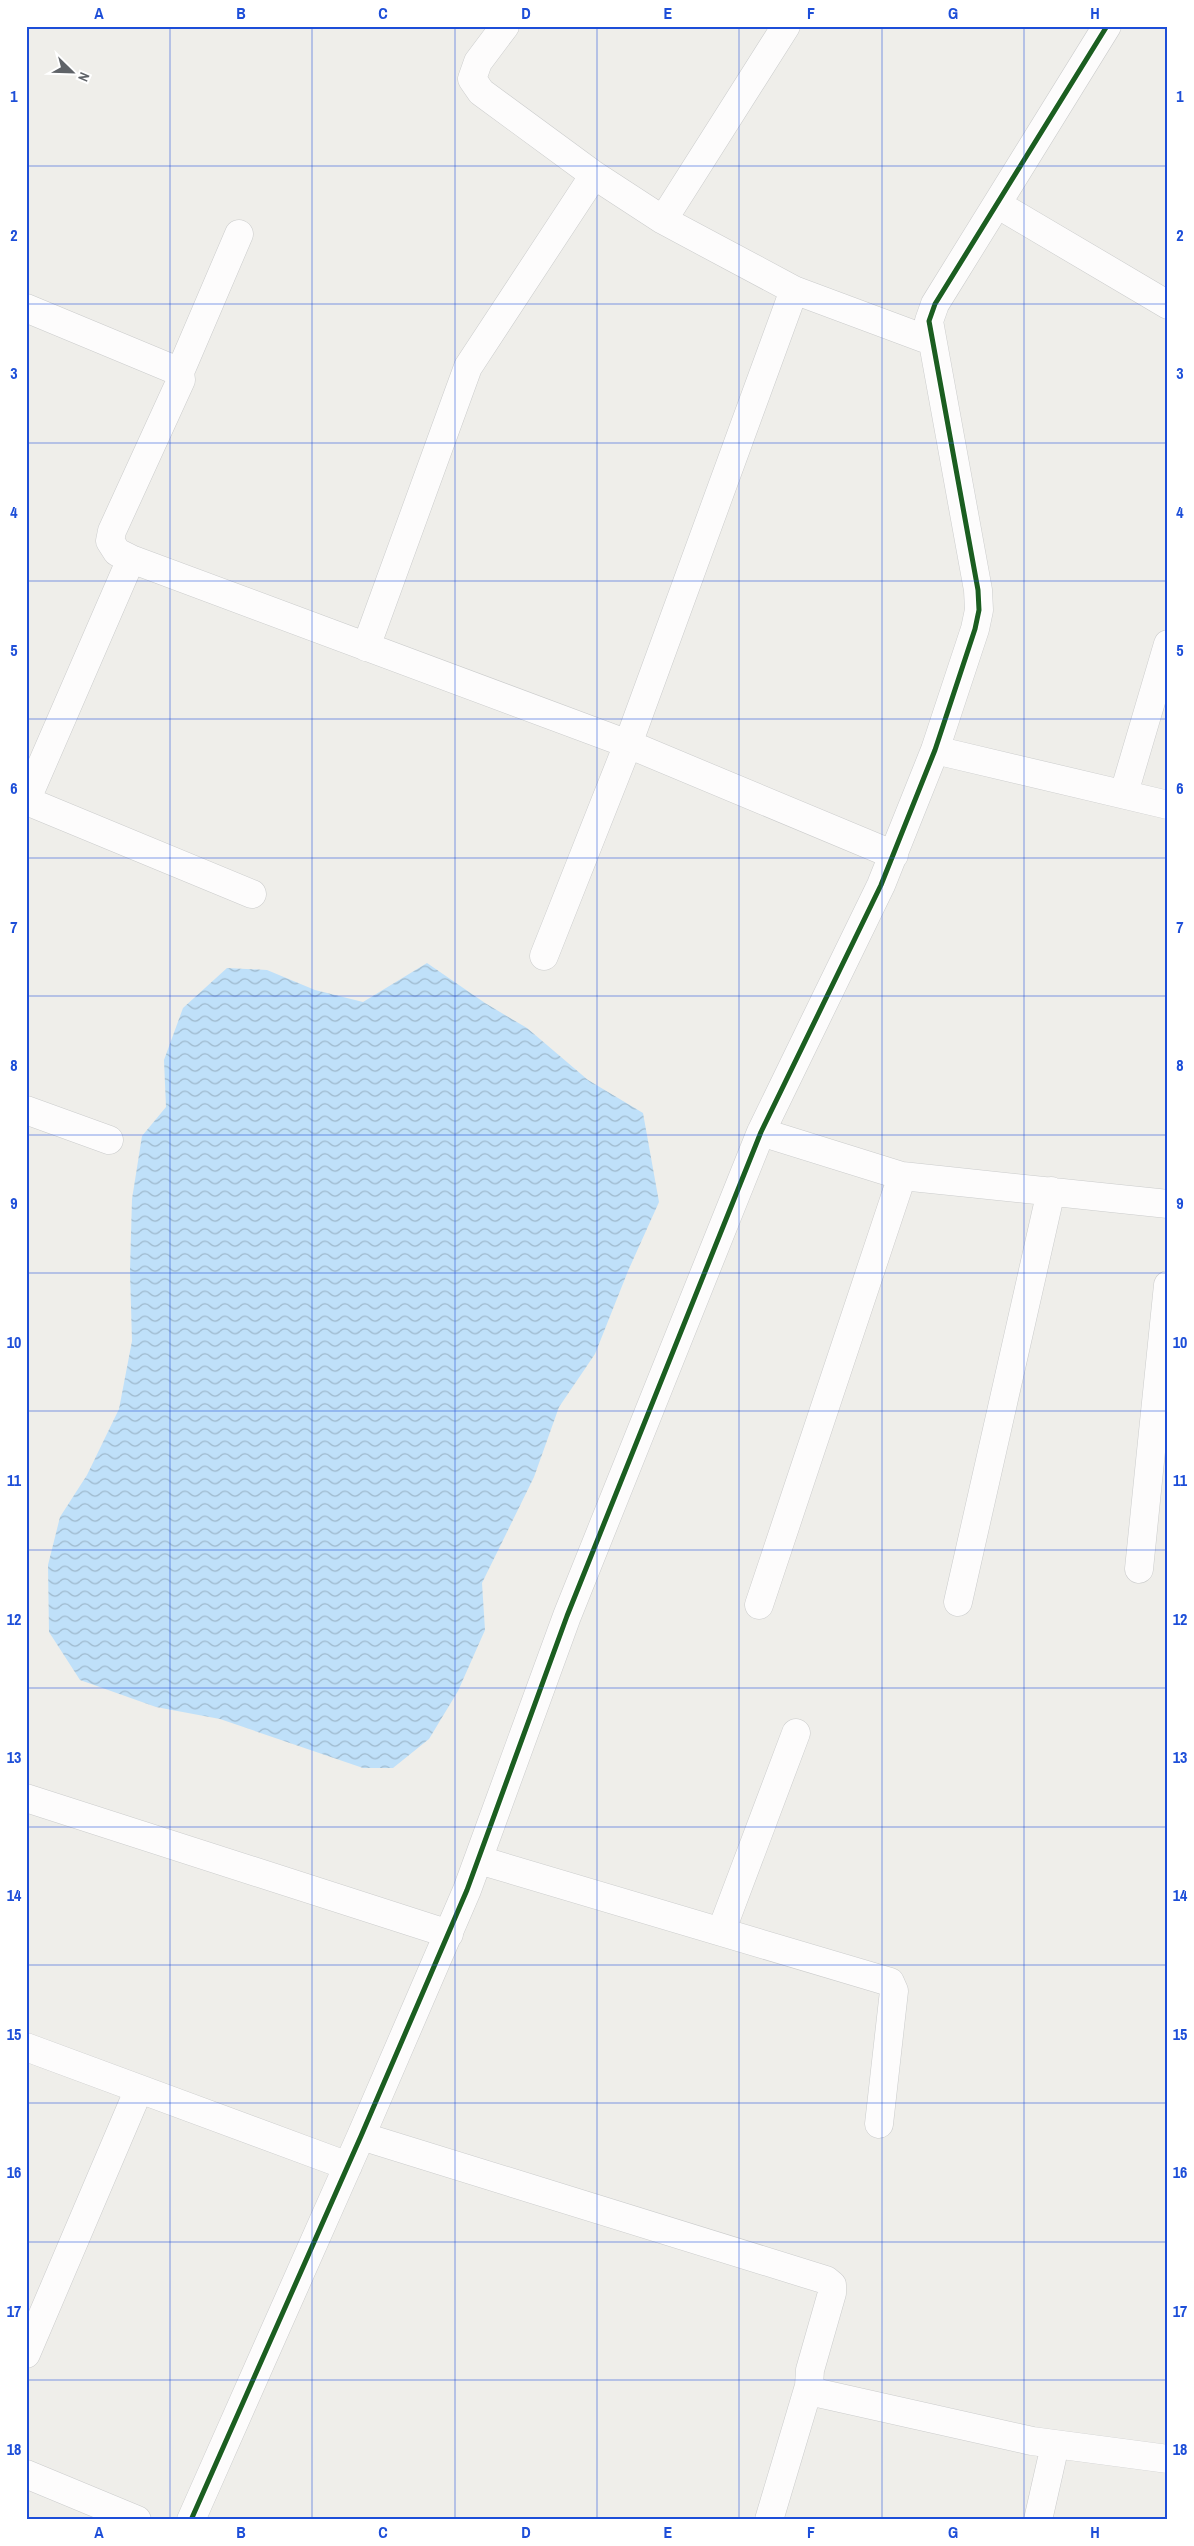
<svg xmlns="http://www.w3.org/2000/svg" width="1194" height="2546" font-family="'Archivo Narrow',sans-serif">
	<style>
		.water { fill: url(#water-waves) }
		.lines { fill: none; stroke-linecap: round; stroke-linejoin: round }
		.minor-casing { stroke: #cbcccc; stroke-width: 29 }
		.minor { stroke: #fdfcfc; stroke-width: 28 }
		.cycleway-casing { stroke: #fff; stroke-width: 8 }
		.cycleway { stroke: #1b5e20; stroke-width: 5 }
		.grid { fill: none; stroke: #1d4ed8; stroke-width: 1; stroke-opacity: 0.55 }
		.neatline { fill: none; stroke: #1d4ed8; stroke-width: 2 }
		.grid-label { font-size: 16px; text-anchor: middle; font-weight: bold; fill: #1d4ed8 }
	</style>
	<defs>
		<pattern id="water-waves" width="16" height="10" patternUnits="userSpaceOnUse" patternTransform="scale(1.25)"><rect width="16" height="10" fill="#bfe0f9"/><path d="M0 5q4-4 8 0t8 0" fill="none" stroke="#9eb9cd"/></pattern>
	</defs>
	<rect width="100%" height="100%" fill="#efeeea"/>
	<!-- water -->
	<path class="water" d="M427 963 485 1003 527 1028 588 1080 643 1113 659 1202 628 1271 595 1354 559 1407 534 1477 482 1583 485 1630 458 1691 429 1739 393 1768H363L220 1719 156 1707 80 1680 49 1632 48 1565 60 1517 87 1475 119 1409 132 1341 130 1271 132 1199 142 1136 166 1107 164 1060 183 1008 227 968 267 970 315 990 363 1002Z"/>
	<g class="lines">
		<defs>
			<path id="minor" d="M505 26 478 62 472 79 481 92 594 175 663 220 794 290 931 341
				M997 204 1168 305
				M663 220 786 26
				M26 308 180 372 181 380 112 531 110 541 117 552 131 559 628 744 894 855
				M180 372 239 234
				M366 647 468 367 594 175
				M935 750 1168 805
				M1124 793 1168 644
				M26 801 131 559
				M27 801 252 894
				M544 956 628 744 794 290
				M26 1110 109 1140
				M761 1132 902 1176 1168 1204
				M1139 1569 1168 1285
				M958 1602 1051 1191
				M759 1605 902 1176
				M26 1798 449 1934
				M479 1860 890 1982 894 1991 879 2124
				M721 1932 796 1733
				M26 2047 348 2166
				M361 2136 826 2280 832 2285V2293L810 2370 809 2386 818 2393 1032 2441 1168 2459
				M26 2354 139 2089
				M26 2474 137 2520
				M191 2520 361 2136 467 1890 567 1616 761 1132 881 885 935 750 975 629 979 610 978 590 929 321 935 304 1107 26
				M769 2520 809 2386
				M1038 2520 1055 2445"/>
		</defs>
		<!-- minor casing -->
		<use href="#minor" class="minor-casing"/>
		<!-- minor -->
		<use href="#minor" class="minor"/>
		<defs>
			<path id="cycleway" d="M191 2520 361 2136 467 1890 567 1616 761 1132 881 885 935 750 975 629 979 610 978 590 929 321 935 304 1107 26"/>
		</defs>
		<!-- cycleway casing -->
		<use href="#cycleway" class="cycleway-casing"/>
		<!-- cycleway -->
		<use href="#cycleway" class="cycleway"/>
	</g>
	<!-- grid -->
	<path class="grid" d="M170 26V2520M312 26V2520M455 26V2520M597 26V2520M739 26V2520M882 26V2520M1024 26V2520M26 166H1168M26 304H1168M26 443H1168M26 581H1168M26 719H1168M26 858H1168M26 996H1168M26 1135H1168M26 1273H1168M26 1411H1168M26 1550H1168M26 1688H1168M26 1827H1168M26 1965H1168M26 2103H1168M26 2242H1168M26 2380H1168"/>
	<!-- border -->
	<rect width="1194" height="2546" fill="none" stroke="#ffffff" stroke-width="55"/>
	<!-- north arrow -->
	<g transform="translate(72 72) rotate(113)" stroke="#ffffff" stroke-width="4" paint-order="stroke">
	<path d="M0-4L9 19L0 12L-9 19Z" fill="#5f6368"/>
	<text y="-8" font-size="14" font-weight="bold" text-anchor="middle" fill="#5f6368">N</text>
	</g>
	<rect x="28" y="28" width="1138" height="2490" class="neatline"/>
	<g class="grid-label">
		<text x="99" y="19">A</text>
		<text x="241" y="19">B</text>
		<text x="383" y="19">C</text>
		<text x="526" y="19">D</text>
		<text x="668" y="19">E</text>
		<text x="811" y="19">F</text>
		<text x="953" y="19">G</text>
		<text x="1095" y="19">H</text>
		<text x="14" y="102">1</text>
		<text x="1180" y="102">1</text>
		<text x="14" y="241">2</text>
		<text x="1180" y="241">2</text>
		<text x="14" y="379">3</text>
		<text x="1180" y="379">3</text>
		<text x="14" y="518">4</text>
		<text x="1180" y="518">4</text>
		<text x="14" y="656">5</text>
		<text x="1180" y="656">5</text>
		<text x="14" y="794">6</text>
		<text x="1180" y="794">6</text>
		<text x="14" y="933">7</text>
		<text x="1180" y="933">7</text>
		<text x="14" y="1071">8</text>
		<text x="1180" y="1071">8</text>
		<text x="14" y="1209">9</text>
		<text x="1180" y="1209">9</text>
		<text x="14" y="1348">10</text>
		<text x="1180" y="1348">10</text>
		<text x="14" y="1486">11</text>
		<text x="1180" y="1486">11</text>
		<text x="14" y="1625">12</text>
		<text x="1180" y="1625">12</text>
		<text x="14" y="1763">13</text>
		<text x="1180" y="1763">13</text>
		<text x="14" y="1901">14</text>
		<text x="1180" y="1901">14</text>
		<text x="14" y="2040">15</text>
		<text x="1180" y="2040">15</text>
		<text x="14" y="2178">16</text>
		<text x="1180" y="2178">16</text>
		<text x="14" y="2317">17</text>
		<text x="1180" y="2317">17</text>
		<text x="14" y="2455">18</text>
		<text x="1180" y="2455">18</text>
		<text x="99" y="2538">A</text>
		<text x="241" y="2538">B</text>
		<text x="383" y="2538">C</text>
		<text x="526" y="2538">D</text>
		<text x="668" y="2538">E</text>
		<text x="811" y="2538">F</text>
		<text x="953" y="2538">G</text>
		<text x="1095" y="2538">H</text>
	</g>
</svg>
